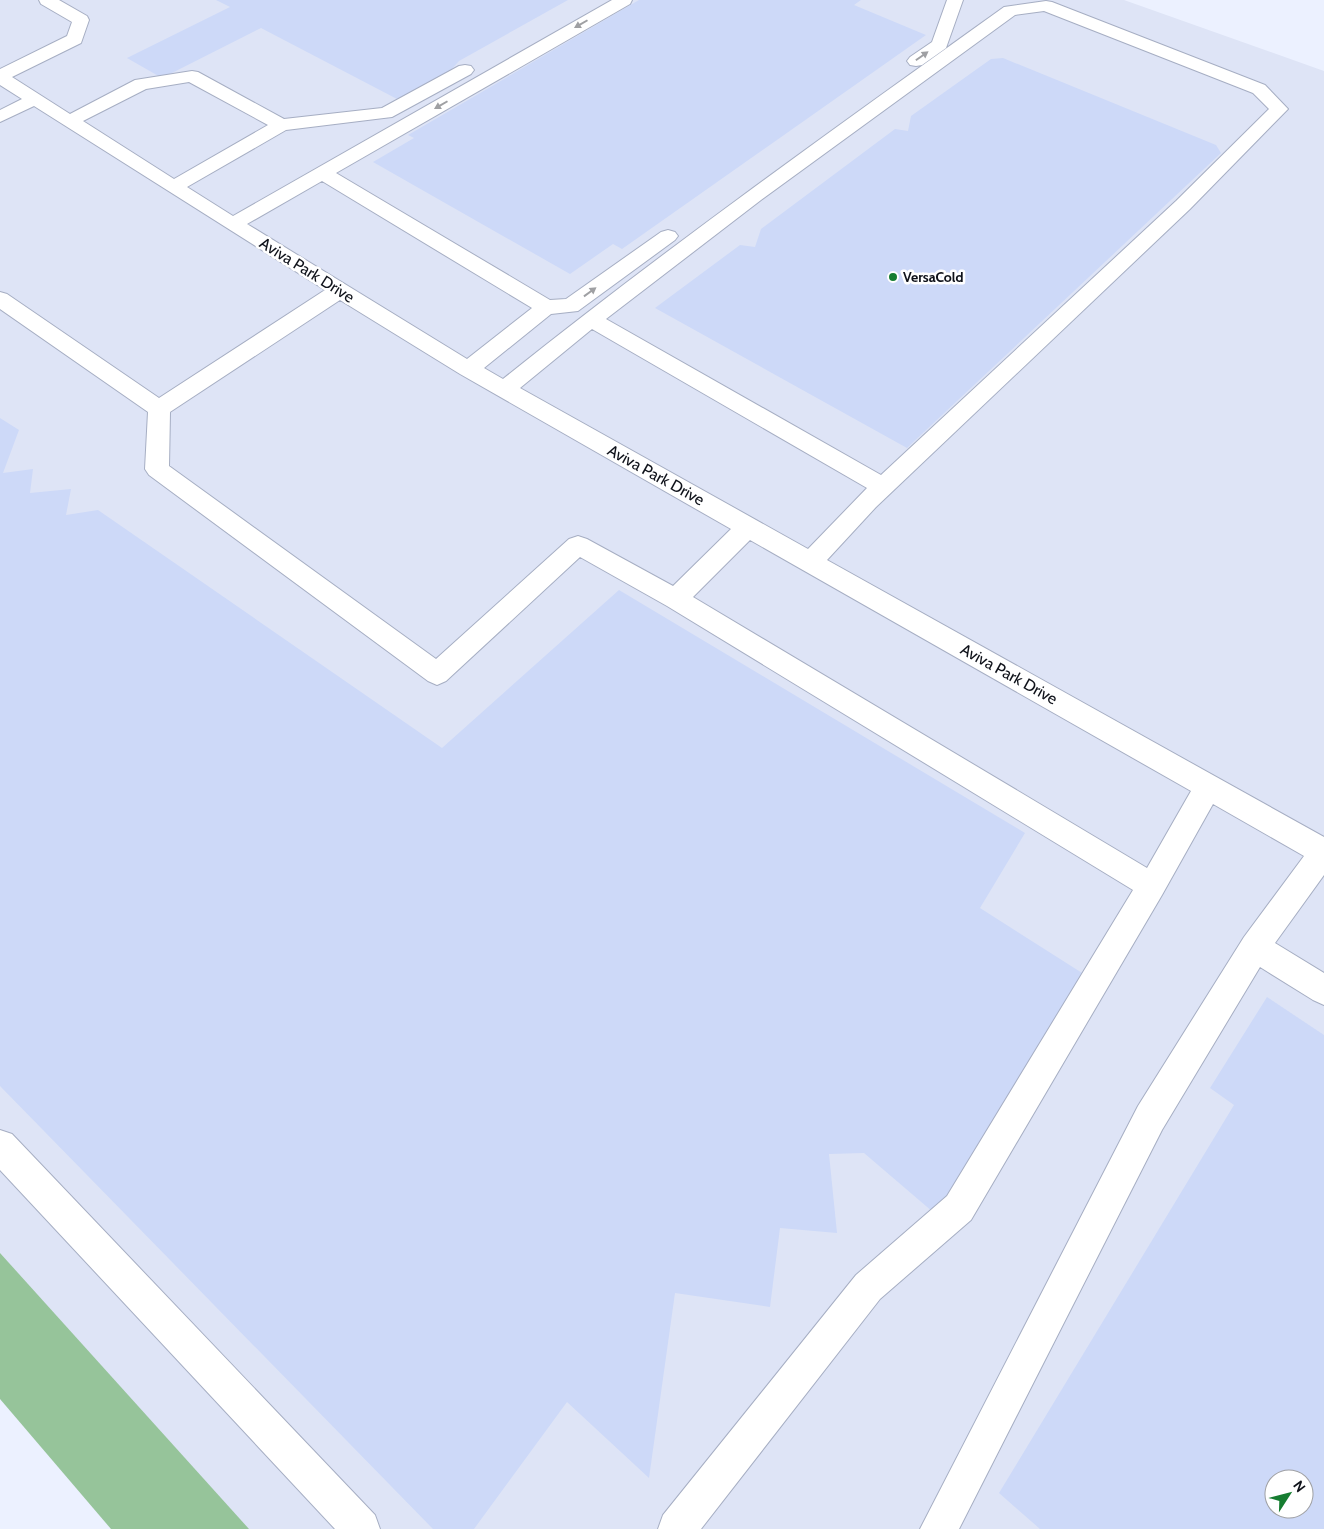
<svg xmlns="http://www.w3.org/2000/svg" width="1324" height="1529" font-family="Cabin,sans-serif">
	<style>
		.built { fill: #dee4f6; fill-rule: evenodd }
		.forest { fill: #96c49a }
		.building { fill: #cdd9f8; fill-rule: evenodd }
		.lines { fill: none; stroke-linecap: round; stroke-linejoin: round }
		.minor-casing { stroke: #a6aec3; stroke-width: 2 }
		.minor { fill: #fff; fill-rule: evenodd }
		.oneway { fill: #9fa0a3 }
		.poi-dot { fill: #167d31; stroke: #fff; stroke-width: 2 }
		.labels { text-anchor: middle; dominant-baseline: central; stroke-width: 5; stroke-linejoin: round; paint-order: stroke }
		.far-poi-label { font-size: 14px; font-weight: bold; fill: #0f121a; stroke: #fff; text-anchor: start }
		.street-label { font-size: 16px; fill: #0f121a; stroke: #fff }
	</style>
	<rect width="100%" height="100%" fill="#ecf1ff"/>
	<!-- built -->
	<path class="built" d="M0 0H1124L1324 71V1529H247L0 1262ZM1274 1479H1304V1509H1274Z"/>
	<!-- forest -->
	<path class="forest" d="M0 1253 249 1529H111L0 1399Z"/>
	<!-- building -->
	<path class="building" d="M216 0H568L459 61 451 70 399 100 261 28 162 78 127 58 230 7Z
		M639 0H861L854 5 926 35 622 249 613 244 570 274 373 162 414 138 408 135Z
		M1003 58 1216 145 1221 153 907 448 655 308 740 245 755 247 761 229 895 129 908 131 911 116 991 59Z
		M0 418 19 430 3 473 33 469 30 493 71 489 66 515 98 510 442 748 619 590 1025 833 980 908 1090 978 940 1218 864 1153 829 1154 837 1233 780 1228 770 1307 675 1293 649 1478 567 1402 474 1529H433L0 1086Z
		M1267 997 1324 1035V1529H1040L999 1493 1234 1105 1210 1088ZM1274 1479H1304V1509H1274Z"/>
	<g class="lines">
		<defs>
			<path id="minor" d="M39 0H59L87 16 89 20 81 43 12 77 70 114 135 80 192 71 198 72 284 119 382 108 459 66 465 65 471 66 474 70 471 74 392 117 286 130 187 187 233 216 612 0H632L630 4 336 173 550 300 566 299 661 232 668 230 675 232 678 236 675 240 578 311 551 314 484 368 503 379C665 249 835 128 1004 7L1046 1 1052 2 1265 85 1288 109 1190 209 876 507 827 560 1324 837V875L1275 943 1324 973V1005L1313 1000 1260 967 1162 1130 959 1529H920L1138 1106 1244 937 1304 856 1213 804 1162 895 971 1220 880 1299 701 1529H658L663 1515 856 1275 947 1196 1133 890 667 606 580 557 446 681 437 685 428 681 149 475 145 469 148 412 0 309V292L7 294 159 398 325 290 34 106 0 122V110L22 99 0 85V69L67 36 72 22 41 4ZM1044 11 1253 93 1269 109 1176 201 881 475 606 319 761 200 1015 15ZM189 82 268 125 174 179 83 121 146 89ZM322 181 532 308 467 359 247 224ZM340 300 460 374 731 529 673 586 587 539 578 536 569 539 436 659 169 466 170 412ZM592 329 867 488 808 549 520 388ZM750 540 1191 791 1147 868 693 597Z
				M947 0H963L946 48 922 65 916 66 910 65 907 61 910 57 932 42Z
				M0 1130 12 1134 375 1515 380 1529H335L0 1170Z"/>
		</defs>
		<!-- minor casing -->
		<use href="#minor" class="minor-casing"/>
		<!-- minor -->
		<use href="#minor" class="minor"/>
	</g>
	<!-- one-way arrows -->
	<defs><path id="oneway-solid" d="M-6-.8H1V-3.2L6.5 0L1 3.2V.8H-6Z" transform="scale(1.25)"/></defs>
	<g class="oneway">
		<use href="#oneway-solid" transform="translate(581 24) rotate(150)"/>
		<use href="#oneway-solid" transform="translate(922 56) rotate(-35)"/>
		<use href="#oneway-solid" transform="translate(441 105) rotate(150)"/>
		<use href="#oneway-solid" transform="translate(590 292) rotate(-36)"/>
	</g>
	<!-- markers -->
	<circle class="poi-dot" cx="893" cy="277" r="5"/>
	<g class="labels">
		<!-- far-poi labels -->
		<g class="far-poi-label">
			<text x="903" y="277">VersaCold</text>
		</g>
		<!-- street labels -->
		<g class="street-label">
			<text transform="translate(307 270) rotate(32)">Aviva Park Drive</text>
			<text transform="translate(656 475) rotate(29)">Aviva Park Drive</text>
			<text transform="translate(1009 674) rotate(29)">Aviva Park Drive</text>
		</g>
	</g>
	<!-- north arrow -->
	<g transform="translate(1289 1494) rotate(54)"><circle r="24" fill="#ffffff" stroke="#9fa0a3"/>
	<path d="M0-4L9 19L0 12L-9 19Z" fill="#167d31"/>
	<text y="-8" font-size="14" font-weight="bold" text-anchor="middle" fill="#0f121a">N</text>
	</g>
</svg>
